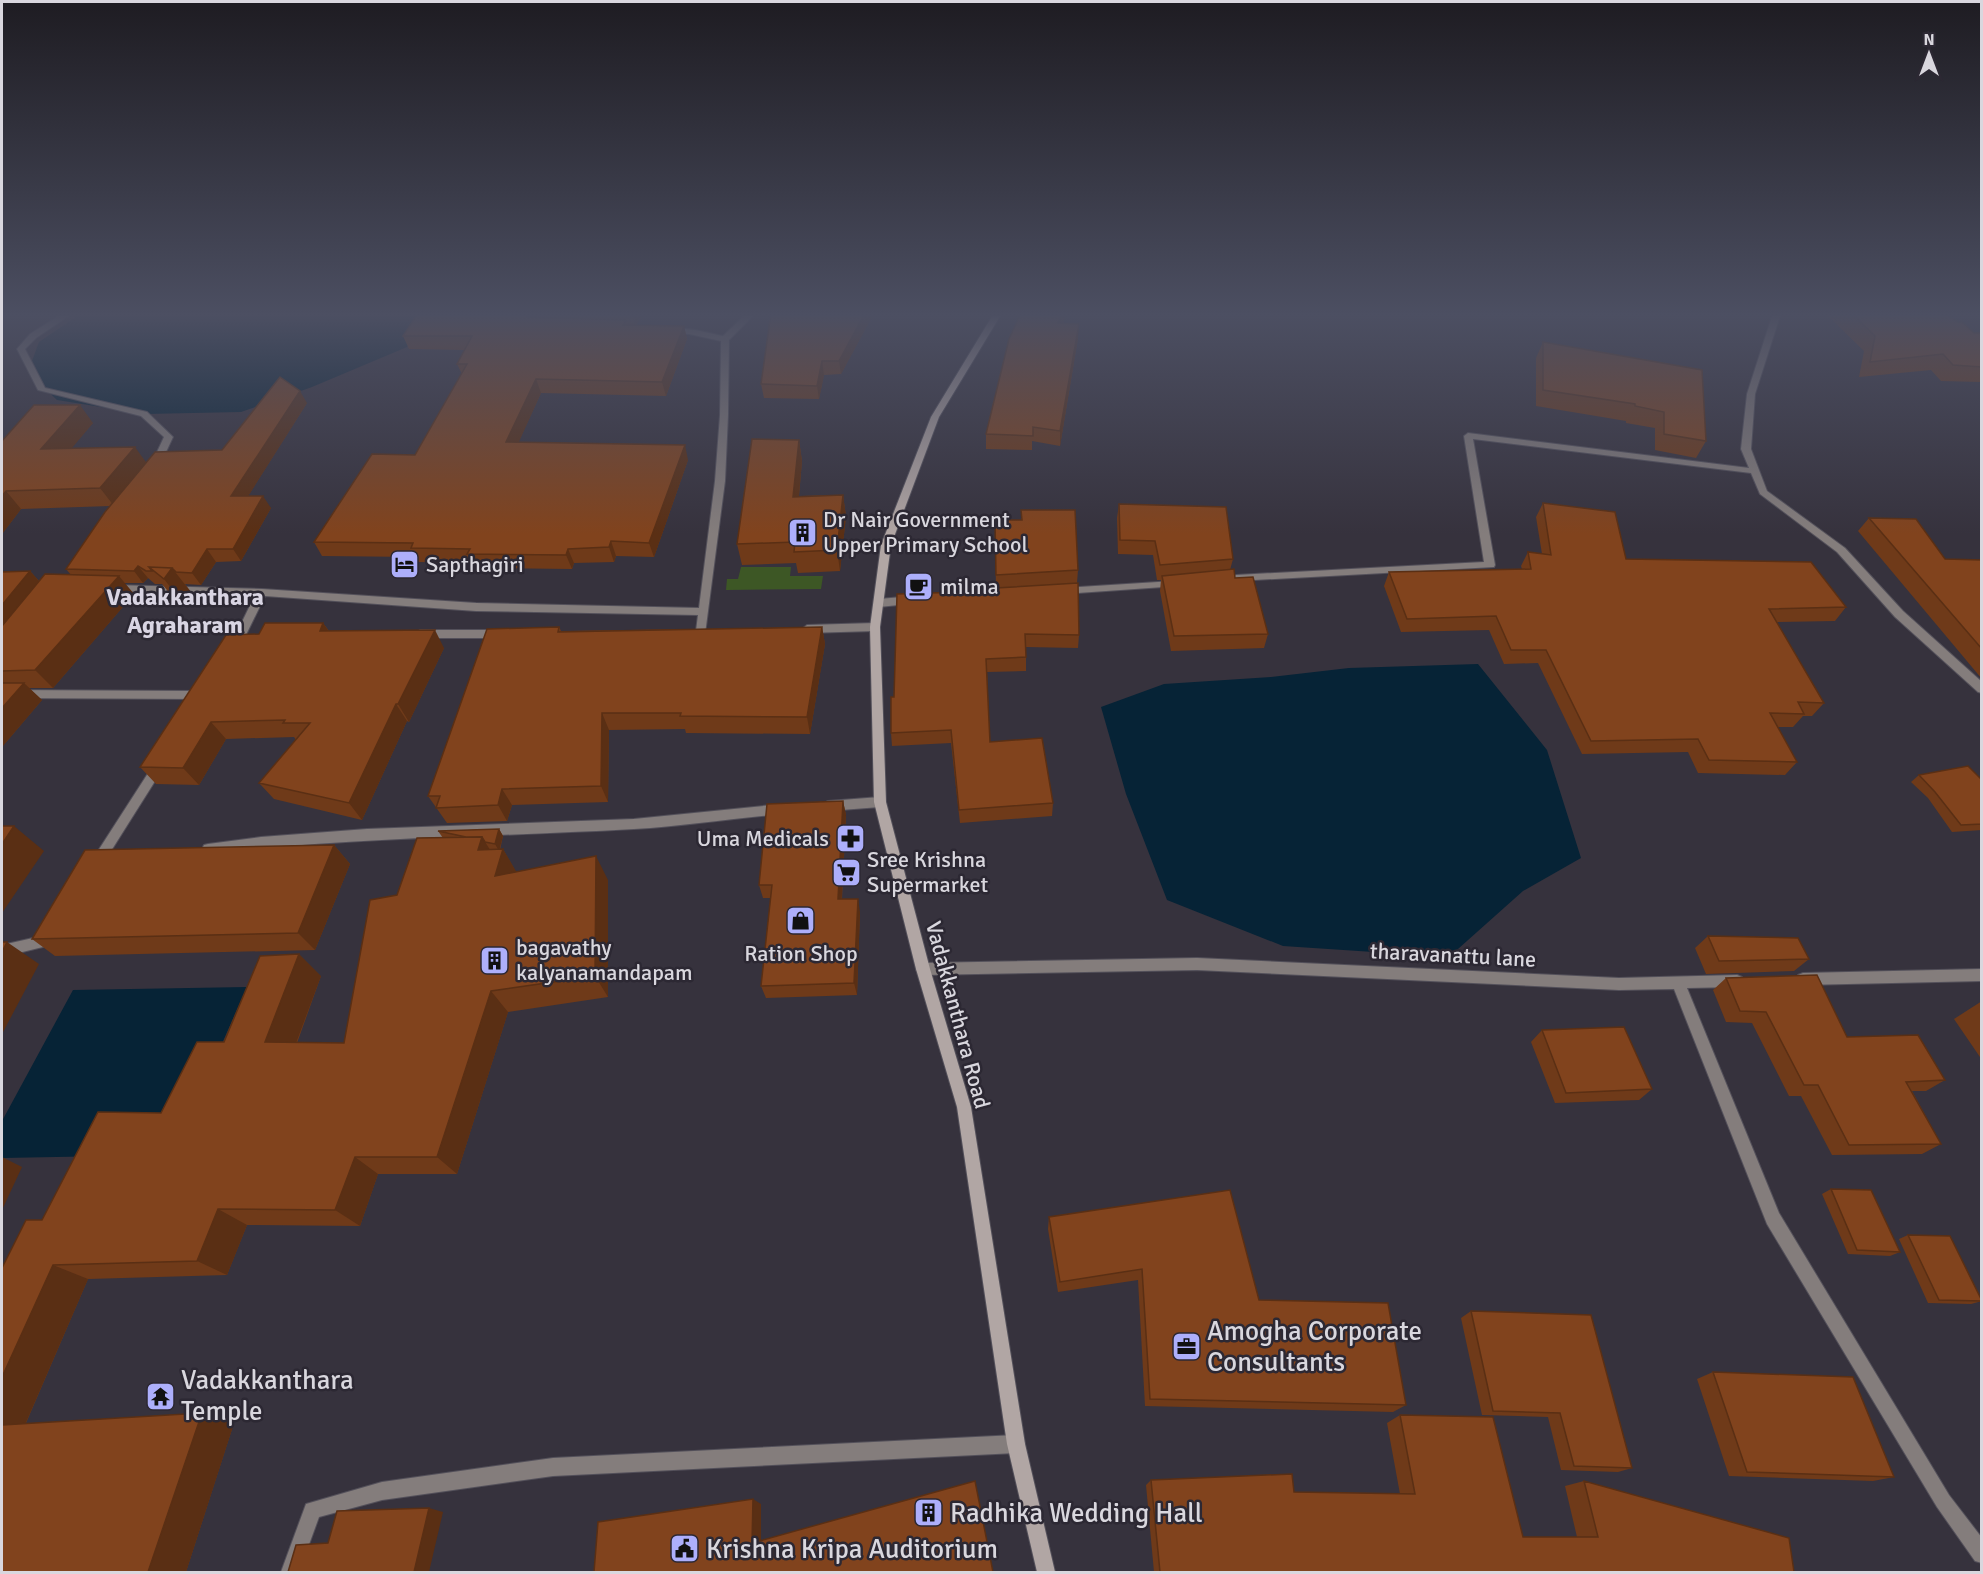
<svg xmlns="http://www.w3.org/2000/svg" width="1983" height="1574" font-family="Signika,sans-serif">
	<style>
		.green { fill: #3d5725 }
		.water { fill: #062336 }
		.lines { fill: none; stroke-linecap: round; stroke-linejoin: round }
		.street-casing { stroke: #53505a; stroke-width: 2 }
		.secondary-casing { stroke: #53505a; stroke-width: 2 }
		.street { fill: #847d7c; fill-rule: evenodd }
		.secondary { fill: #b1a6a4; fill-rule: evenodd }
		.wall { fill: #6f3a19 }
		.shaded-wall { fill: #5a2f14 }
		.building { fill: #81431d; stroke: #5a2f14; stroke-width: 1.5 }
		.labels { text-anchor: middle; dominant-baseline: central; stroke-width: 5; stroke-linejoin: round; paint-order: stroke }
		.poi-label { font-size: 22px; fill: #d9d7de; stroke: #2c2833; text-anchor: start }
		.street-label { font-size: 22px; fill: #d9d7de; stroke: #2c2833 }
		.neighbourhood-label { font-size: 24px; font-weight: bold; fill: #d9d5e3; stroke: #2c2833 }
		.near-poi-label { font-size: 27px; fill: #d9d7de; stroke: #2c2833; text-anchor: start }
	</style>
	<rect width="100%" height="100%" fill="#36323d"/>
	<!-- green -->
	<path class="green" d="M741 567H791L790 576H823L821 589 726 590 727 579H738Z"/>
	<!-- water -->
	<path class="water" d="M82 313H432L407 347 312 387 241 412 145 414 57 400 28 372 39 342Z
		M1478 664 1547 750 1581 858 1523 891 1449 957 1283 946 1167 900 1126 794 1101 707 1164 684 1271 677 1349 668Z
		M247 987 190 1116 110 1156 2 1158V1121L73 990Z"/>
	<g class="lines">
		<defs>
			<path id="street" d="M63 313H73L36 338 25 349 45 388 147 412 173 437 159 467 156 468 151 465 164 437 141 416 38 390 17 349 30 334Z
				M747 313H756L729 340 728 415 725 481 705 634 701 635 696 631 698 615 476 611 265 596 240 647 235 651 230 647 255 595 114 591 109 588 114 585 262 589 476 603 699 608 715 481 720 415 721 341 689 334 669 333 665 331C677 324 709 333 723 336Z
				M1773 313H1781L1755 394 1751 449 1767 491 1845 548 1903 611 1982 682V693L1978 692 1895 617 1837 552 1760 494 1751 473 1473 439 1495 565 1494 567 1236 581 1231 578 1236 575 1484 562 1464 436 1468 433 1749 468 1741 449 1747 394Z
				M1174 581 1179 584 1178 586 1063 594 1058 591 1063 588Z
				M914 596 918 597 919 600 918 603 879 607 874 603 879 599Z
				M875 623 880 627 875 631 807 633 802 629 807 625Z
				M420 630H499L504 634 499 638H420L415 634Z
				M2 690 201 691 207 695 201 699 2 698Z
				M158 762 162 764 164 767 162 770 104 862 100 863 96 862 94 858 96 854 154 764Z
				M880 797 884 799 886 802 884 805 880 807 828 811 824 809 822 806 824 803 828 801Z
				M783 804 787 806 789 809 787 812 783 814C733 818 684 826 634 829 492 837 350 837 208 854L204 853 202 849 204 845 208 844 261 837 367 829 634 819Z
				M49 931 54 933 56 937 51 945 2 957V945L42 936Z
				M1197 958 1619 978 1737 975 1742 977 1744 981 1742 985 1737 987 1687 988 1779 1213 1949 1495 1982 1538V1563L1975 1561 1937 1507 1767 1224 1674 989 1619 990 1197 970 923 975 918 973 916 969 918 965 923 963Z
				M1982 969V981L1803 985 1798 983 1796 979 1798 975 1803 973Z
				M1016 1435 1022 1438 1025 1444 1022 1450 1016 1453 553 1476 382 1500 319 1517 299 1572H281L306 1504 382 1482 553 1458Z"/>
			<path id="secondary" d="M994 313H1002L939 417 891 545 880 627 886 802 930 969 971 1107 1025 1444 1055 1572H1037L1007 1444 957 1107 916 969 874 802 870 627 881 545 931 417Z"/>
		</defs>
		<!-- street casing -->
		<use href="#street" class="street-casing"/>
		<!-- secondary casing -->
		<use href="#secondary" class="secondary-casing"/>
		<!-- street -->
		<use href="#street" class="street"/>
		<!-- secondary -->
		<use href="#secondary" class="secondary"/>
	</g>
	<!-- wall -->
	<path class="wall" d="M535 313H644L636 325 684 326 687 339 666 396 541 393 518 443 688 460 654 557 616 556 614 562 574 563 572 569 474 568 472 563 418 562 416 557 322 556 314 542 415 455 462 374 457 364 465 350 409 349 403 336 526 316 537 317Z
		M771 313H874L841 374 824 375 819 399 764 398 761 384Z
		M1021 313H1067L1063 323 1078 338 1060 446 1032 441V450L986 449V434Z
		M1825 313H1943L1974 333H1982V382L1941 381 1931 370 1859 377 1864 351Z
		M1543 342 1702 370 1706 441 1696 458 1655 450V428L1626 423V421L1536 406V358Z
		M307 403 248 496 271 508 241 561 216 562 201 585 185 584 194 596 186 607 171 595 162 584H155L148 578 143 583H124L134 594 53 688H29L42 700 2 747V572L30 571 39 581 71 575 66 569 110 506 21 509 2 534V441L93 423 71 448 146 462 222 450Z
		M799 440 802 461 799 496 843 495 846 516 840 571 798 573 796 563 742 565 737 544Z
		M1543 503 1626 559 1846 607 1835 621 1777 622 1824 703 1812 716H1803L1793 727H1778L1797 762 1785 775 1698 773 1688 752 1582 754 1538 663 1504 664 1489 630 1401 632 1384 586 1389 572 1522 569 1521 566 1528 552 1542 554 1536 517Z
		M1119 504 1233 559 1230 570 1268 634 1264 648 1171 651 1160 591 1161 580H1157L1153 555 1118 554 1117 518Z
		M1021 510 1078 570 1077 583 1079 635 1078 648 1026 647V671L987 672 990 742 1053 803 1052 816 960 823 951 743 892 746 891 733 894 697 996 591 995 520H1021Z
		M1869 518 1945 559 1982 560V679L1858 531Z
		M323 623 329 631 444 648 409 722 407 721 362 820 274 799 259 783 296 740 294 737 226 739 199 785 156 784 140 767 259 634Z
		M559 627 561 631 822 627 825 644 810 734 686 733 685 729 609 730 608 802 512 805 507 821 447 823 428 796Z
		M1919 775 1982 780V830L1952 832 1928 798 1911 782Z
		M843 801 846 815 842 899 860 912 857 995 766 998 761 986 771 898H763L759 885Z
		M499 829 503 836 500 850 503 849 516 872 608 880V997L508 1012 457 1174H378L360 1226 247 1225 227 1275 88 1279 26 1423H234L186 1572H2L42 1220 161 1113 224 1042 321 976 297 1043H344L397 895 443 838 438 831Z
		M334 845 350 864 315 950 55 956 32 939Z
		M1708 936 1809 959 1794 971 1706 974 1695 948Z
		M1726 978 1847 1037 1945 1080 1926 1091H1912L1941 1144 1922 1154 1832 1155 1801 1096H1789L1752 1023 1726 1022 1713 990Z
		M1982 1001V1060L1954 1019Z
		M1542 1030 1652 1089 1639 1100 1555 1103 1531 1042Z
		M1831 1189 1900 1252 1890 1256 1848 1254 1822 1194Z
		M1049 1217 1259 1300 1406 1405 1393 1412 1145 1406 1138 1280 1058 1292 1048 1229Z
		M1908 1235 1982 1301 1971 1304 1928 1303 1899 1239Z
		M1471 1311 1632 1468 1618 1472 1561 1470 1548 1417 1482 1415 1461 1318Z
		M1713 1372 1894 1477 1873 1481 1729 1476 1697 1379Z
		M1400 1415 1523 1537H1577L1565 1486 1584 1481 1794 1572H1154L1146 1485 1151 1480 1294 1492 1400 1494 1387 1423Z"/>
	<!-- shaded-wall -->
	<path class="shaded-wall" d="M632 313H644L635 326Z
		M865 313H874L841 374 839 361Z
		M1062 313H1067L1058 336V323Z
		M1079 324 1078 338 1060 446V431Z
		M684 326 687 339 666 396 662 382Z
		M822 361 824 375 819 399 817 386Z
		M536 379 541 393 512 457 506 442Z
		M300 391 307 403 240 509 231 496Z
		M80 405 93 423 56 467 41 449Z
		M799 440 802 461 797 518 793 497Z
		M685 445 688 460 654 557 649 543Z
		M135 447 148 465 114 506 100 488Z
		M6 491 21 509 2 534V496Z
		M843 495 846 516 840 571 837 550Z
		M263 496 271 508 241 561 233 549Z
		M611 541 616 556 614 562 609 547Z
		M207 549 216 562 201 585 192 573Z
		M568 549 574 563 572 569 566 555Z
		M138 566 148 578 143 583 134 571Z
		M172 568 194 596 186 607 164 579Z
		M30 571 46 589 2 644V605Z
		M119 576 134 594 53 688 35 670Z
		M323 623 335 640 320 631Z
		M822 627 825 644 810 734 807 717Z
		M435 630 444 648 409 722 398 704Z
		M24 683 42 700 2 747V708Z
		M396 704 407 721 362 820 349 803Z
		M602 713 609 730 608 802 601 786Z
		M211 722 226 739 199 785 183 768Z
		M502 789 512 805 507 821 498 805Z
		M843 801 846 815 841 912 838 899Z
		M14 826 44 851 2 913V844Z
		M499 829 503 836 499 851 495 844Z
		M482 837 497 861 478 850Z
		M334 845 350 864 315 950 298 933Z
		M503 849 517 873 495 876Z
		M596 856 608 880V997L595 976Z
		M858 899 860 912 857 995 854 983Z
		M7 942 39 964 2 1034V952Z
		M299 954 321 976 289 1062 265 1042Z
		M491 991 508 1012 457 1174 437 1157Z
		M2 1157 22 1167 2 1210Z
		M355 1157 378 1174 360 1226 335 1210Z
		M218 1209 247 1225 227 1275 197 1261Z
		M53 1265 88 1279 21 1434 2 1430V1377Z
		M202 1413 234 1423 186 1572H148Z
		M753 1499 761 1504V1546L752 1543Z
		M429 1508 443 1512 429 1572H414Z"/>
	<!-- building -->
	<path class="building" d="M418 313H522L527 317 626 320 623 325 684 326 662 382 536 379 506 442 685 445 649 543 611 541 609 547 568 549 566 555 467 554 470 549 411 548 413 543 314 542 372 454 415 455 467 364H457L472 336H403Z
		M771 313H865L839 361H822L817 386 761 384Z
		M1021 313H1062L1058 323 1079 324 1060 431 1033 427V436L986 434 1009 339Z
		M1851 313H1943L1958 322H1962L1974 333H1982V367L1953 365 1943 354 1870 362 1875 336Z
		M1543 342 1702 370 1706 441 1664 434V412L1635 406V404L1543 390Z
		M280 377 300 391 231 496H263L233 549H207L192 573 176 572 172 568 149 567 152 571H146L138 566 134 571 66 569 105 512 155 452 222 450Z
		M34 405H80L41 449 135 447 100 488 6 491 2 496V441Z
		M752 439 799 440 793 497 843 495 837 550 794 552 795 542 737 544Z
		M1543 503 1615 512 1626 559 1811 562 1846 607 1769 609 1824 703 1798 702 1804 714 1770 713 1797 762 1709 760 1698 739 1591 741 1546 650H1511L1496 616 1407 619 1389 572 1531 569 1528 552 1551 555Z
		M1119 504 1226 507 1233 559 1160 565 1155 541 1120 540Z
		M1021 510H1075L1078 570 996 575 995 520H1022Z
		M1869 518 1916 519 1945 559 1982 560V649Z
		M149 567 172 568 164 579Z
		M1234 569 1235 578 1253 577 1268 634 1174 636 1162 576Z
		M30 571 2 605V572Z
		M45 574 119 576 35 670 2 671V626Z
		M1078 583 1079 635 1025 634 1026 657 986 659 990 742 1042 738 1053 803 959 810 951 730 891 733V697H894L897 594 996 591V588Z
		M265 623H323L320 631 435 630 398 704H396L349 803 259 783 310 723H283L285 720 211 722 183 768 140 767 226 635 259 634Z
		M559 627 558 632 822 627 807 717 680 716 681 713H602L601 786 502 789 498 805 436 808 440 796H428L487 629Z
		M2 683H24L2 708Z
		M1968 766 1982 780V824L1961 825 1935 792 1919 775Z
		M843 801 838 899H858L854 983 761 986 772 885H759L767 804Z
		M2 826H14L2 844Z
		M499 829 495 844 485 842 482 837H466L438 831Z
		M482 837 478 850 503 849 495 876 596 856 595 976 491 991 437 1157H355L335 1210 218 1209 197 1261 53 1265 2 1377V1268L26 1220H42L98 1112 161 1113 197 1042H224L260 956 299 954 265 1042 344 1043 370 900 397 895 417 838Z
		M334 845 298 933 32 939 85 850Z
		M1708 936 1798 938 1809 959 1719 961Z
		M2 942H7L2 952Z
		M1817 975 1847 1037 1918 1035 1945 1080 1906 1082 1941 1144 1849 1145 1818 1085H1804L1766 1012 1740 1011 1726 978Z
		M1624 1027 1652 1089 1566 1093 1542 1030Z
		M1831 1189 1871 1190 1900 1252 1857 1250Z
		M1230 1190 1259 1300 1388 1303 1406 1405 1150 1399 1142 1269 1060 1282 1049 1217Z
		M1908 1235 1950 1236 1982 1301 1939 1300Z
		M1471 1311 1591 1315 1632 1468 1574 1466 1560 1413 1493 1411Z
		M1713 1372 1853 1377 1894 1477 1747 1472Z
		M202 1413 148 1572H2V1425Z
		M1400 1415 1493 1417 1523 1537H1598L1584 1481 1789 1538 1794 1572H1160L1151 1480 1292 1474 1294 1492 1415 1494Z
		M975 1481 993 1572H594L598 1522 753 1499 752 1543Z
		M429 1508 414 1572H288L296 1545 328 1543 337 1511Z"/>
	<!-- sky -->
	<linearGradient id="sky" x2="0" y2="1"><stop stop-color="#1e1c22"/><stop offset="0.59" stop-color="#4c4f62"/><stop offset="1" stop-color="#4c4f62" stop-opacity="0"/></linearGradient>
	<rect width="1983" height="534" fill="url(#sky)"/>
	<!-- icons -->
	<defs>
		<symbol id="building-square" viewBox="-11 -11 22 22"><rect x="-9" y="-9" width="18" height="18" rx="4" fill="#adaffb" stroke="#2c2833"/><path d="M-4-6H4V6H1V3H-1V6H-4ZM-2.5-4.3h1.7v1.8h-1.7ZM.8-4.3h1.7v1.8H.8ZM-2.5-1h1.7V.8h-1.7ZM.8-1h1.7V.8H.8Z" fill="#111"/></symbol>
		<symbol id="hotel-square" viewBox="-11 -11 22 22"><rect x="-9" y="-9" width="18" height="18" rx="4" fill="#adaffb" stroke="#2c2833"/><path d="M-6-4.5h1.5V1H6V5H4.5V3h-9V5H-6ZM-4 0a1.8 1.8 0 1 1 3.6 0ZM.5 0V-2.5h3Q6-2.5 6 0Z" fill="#111"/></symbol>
		<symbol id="cafe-square" viewBox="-11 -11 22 22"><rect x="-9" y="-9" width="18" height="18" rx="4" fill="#adaffb" stroke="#2c2833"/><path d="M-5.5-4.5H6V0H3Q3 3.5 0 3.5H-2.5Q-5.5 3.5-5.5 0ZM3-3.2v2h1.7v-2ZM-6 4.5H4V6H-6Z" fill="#111"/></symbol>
		<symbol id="pharmacy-square" viewBox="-11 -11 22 22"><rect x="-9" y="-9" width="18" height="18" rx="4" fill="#adaffb" stroke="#2c2833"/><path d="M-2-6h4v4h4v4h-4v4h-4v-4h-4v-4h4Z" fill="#111"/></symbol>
		<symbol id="supermarket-square" viewBox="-11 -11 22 22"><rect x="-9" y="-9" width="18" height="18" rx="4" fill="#adaffb" stroke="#2c2833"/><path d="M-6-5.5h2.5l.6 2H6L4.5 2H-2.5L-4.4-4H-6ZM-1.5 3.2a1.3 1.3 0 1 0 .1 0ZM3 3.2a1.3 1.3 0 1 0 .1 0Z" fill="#111"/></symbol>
		<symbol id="shop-square" viewBox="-11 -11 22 22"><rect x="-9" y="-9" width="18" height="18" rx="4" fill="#adaffb" stroke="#2c2833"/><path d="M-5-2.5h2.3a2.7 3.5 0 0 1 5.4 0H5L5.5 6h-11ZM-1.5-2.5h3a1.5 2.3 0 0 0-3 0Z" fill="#111"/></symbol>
		<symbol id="office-square" viewBox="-11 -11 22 22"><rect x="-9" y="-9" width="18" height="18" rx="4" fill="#adaffb" stroke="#2c2833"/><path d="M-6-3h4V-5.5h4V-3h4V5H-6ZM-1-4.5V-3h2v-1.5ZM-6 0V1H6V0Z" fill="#111"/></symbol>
		<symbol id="temple-square" viewBox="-11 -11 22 22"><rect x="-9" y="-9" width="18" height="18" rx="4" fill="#adaffb" stroke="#2c2833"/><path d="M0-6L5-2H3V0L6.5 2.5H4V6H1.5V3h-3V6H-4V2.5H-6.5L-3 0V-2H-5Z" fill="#111"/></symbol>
		<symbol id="civic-square" viewBox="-11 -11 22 22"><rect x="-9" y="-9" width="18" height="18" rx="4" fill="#adaffb" stroke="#2c2833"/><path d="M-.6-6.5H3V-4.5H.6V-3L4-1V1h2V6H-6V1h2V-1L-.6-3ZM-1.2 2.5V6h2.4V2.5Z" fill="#111"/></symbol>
	</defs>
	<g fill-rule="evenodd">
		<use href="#building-square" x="786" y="516" width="33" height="33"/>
		<use href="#hotel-square" x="388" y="548" width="33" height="33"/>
		<use href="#cafe-square" x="902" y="570" width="33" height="33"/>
		<use href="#pharmacy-square" x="834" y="822" width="33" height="33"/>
		<use href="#supermarket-square" x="830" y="856" width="33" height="33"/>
		<use href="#shop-square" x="784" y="904" width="33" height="33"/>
		<use href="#building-square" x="478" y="944" width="33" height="33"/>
		<use href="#office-square" x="1170" y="1330" width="33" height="33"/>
		<use href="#temple-square" x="144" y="1380" width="33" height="33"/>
		<use href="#building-square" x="912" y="1496" width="33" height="33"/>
		<use href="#civic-square" x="668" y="1532" width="33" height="33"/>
	</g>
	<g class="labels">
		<!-- poi labels -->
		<g class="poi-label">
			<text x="823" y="519">Dr Nair Government<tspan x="823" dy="25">Upper Primary School</tspan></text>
			<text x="426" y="564">Sapthagiri</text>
			<text x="940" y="586">milma</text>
			<text x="829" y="838" text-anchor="end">Uma Medicals</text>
			<text x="867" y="859">Sree Krishna<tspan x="867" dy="25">Supermarket</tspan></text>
			<text x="516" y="947">bagavathy<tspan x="516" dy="25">kalyanamandapam</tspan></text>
			<text x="801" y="953" text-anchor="middle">Ration Shop</text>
		</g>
		<!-- street labels -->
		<g class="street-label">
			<text transform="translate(1453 955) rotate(3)">tharavanattu lane</text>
			<text transform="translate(958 1015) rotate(75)">Vadakkanthara Road</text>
		</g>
		<!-- neighbourhood labels -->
		<g class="neighbourhood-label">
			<text x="185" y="597">Vadakkanthara<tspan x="185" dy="28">Agraharam</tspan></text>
		</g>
		<!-- near-poi labels -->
		<g class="near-poi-label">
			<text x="1207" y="1331">Amogha Corporate<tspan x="1207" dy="31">Consultants</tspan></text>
			<text x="181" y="1380">Vadakkanthara<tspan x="181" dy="31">Temple</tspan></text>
			<text x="950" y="1513">Radhika Wedding Hall</text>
			<text x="706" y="1549">Krishna Kripa Auditorium</text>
		</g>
	</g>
	<!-- border -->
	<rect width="1983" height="1574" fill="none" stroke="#d9d7de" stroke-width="6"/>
	<!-- north arrow -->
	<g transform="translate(1929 54)" stroke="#2c2833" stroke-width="4.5" paint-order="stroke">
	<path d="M0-4.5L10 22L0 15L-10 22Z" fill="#d9d7de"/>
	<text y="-9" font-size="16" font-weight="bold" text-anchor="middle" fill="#d9d7de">N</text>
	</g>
</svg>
